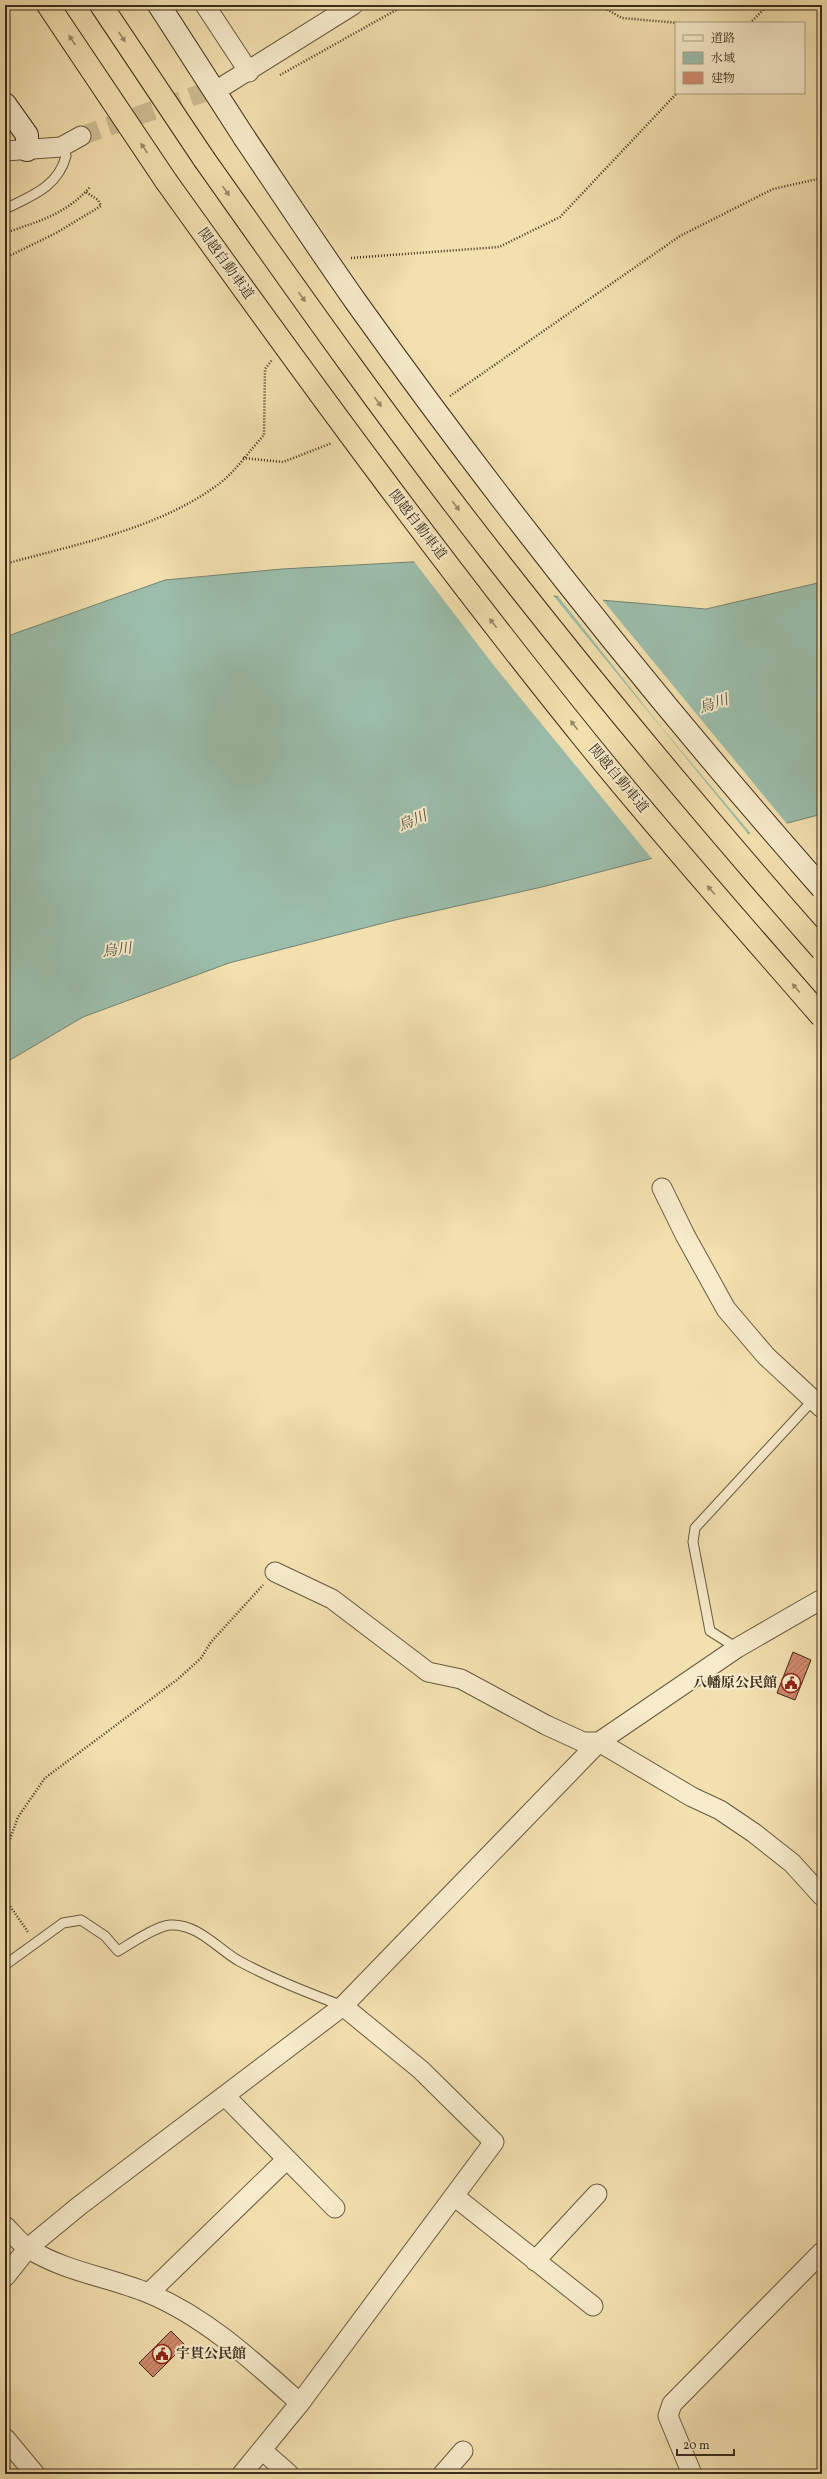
<svg xmlns="http://www.w3.org/2000/svg" width="827" height="2479" font-family="Vollkorn,'Noto Serif JP',serif">
	<style>
		.water { fill: #9bbdab; stroke: #748372 }
		.pier { fill: #f3e0af }
		.building { fill: url(#building-hatch); stroke: #3a2c1c }
		.lines { fill: none; stroke-linecap: round; stroke-linejoin: round }
		.street-tunnel { stroke: #cebc92; stroke-width: 19; stroke-dasharray: 19 10; stroke-linecap: butt }
		.lane-casing { stroke: #685941; stroke-width: 11 }
		.street-casing { stroke: #685941; stroke-width: 21 }
		.secondary-casing { stroke: #3a2c1c; stroke-width: 24 }
		.highway-casing { stroke: #3a2c1c; stroke-width: 24 }
		.path { stroke: #3a2c1c; stroke-width: 2.5; stroke-dasharray: 1 2; stroke-linecap: butt }
		.lane { stroke: #f7ebcb; stroke-width: 9 }
		.street { stroke: #f7ebcb; stroke-width: 19 }
		.secondary { stroke: #f7ebcb; stroke-width: 22 }
		.highway { stroke: #f3e0af; stroke-width: 22 }
		.secondary-bridge-casing { stroke: #3a2c1c; stroke-width: 24; stroke-linecap: butt }
		.highway-bridge-casing { stroke: #3a2c1c; stroke-width: 24; stroke-linecap: butt }
		.secondary-bridge { stroke: #f7ebcb; stroke-width: 22 }
		.highway-bridge { stroke: #f3e0af; stroke-width: 22 }
		.oneway { fill: #968666 }
		.labels { text-anchor: middle; dominant-baseline: central; stroke-width: 4; stroke-linejoin: round; paint-order: stroke }
		.street-label { font-size: 14px; fill: #3a2c1c; stroke: #f7ebcb }
		.poi-label { font-size: 14px; font-weight: bold; fill: #3a2c1c; stroke: #f7ebcb; text-anchor: end }
		.water-label { font-size: 15px; font-style: italic; fill: #525040; stroke: #f7ebcb }
	</style>
	<defs>
		<pattern id="building-hatch" width="6" height="6" patternUnits="userSpaceOnUse"><rect width="6" height="6" fill="#d28b6f"/><path d="M-1 1l2-2M0 6l6-6M5 7l2-2" fill="none" stroke="#ab725a"/></pattern>
	</defs>
	<rect width="100%" height="100%" fill="#f3e0af"/>
	<filter id="stains"><feTurbulence type="fractalNoise" baseFrequency=".005" numOctaves="4"/><feColorMatrix values="0 0 0 0 .2 0 0 0 0 .09 0 0 0 0 .02 0 0 0 .5 -.17"/></filter>
	<radialGradient id="worn" r=".72"><stop offset=".6" stop-color="#630" stop-opacity="0"/><stop offset="1" stop-color="#630" stop-opacity=".3"/></radialGradient>
	<!-- water -->
	<path class="water" d="M429 561 553 596 706 609 822 582V814L542 887 395 920 229 963 83 1017 5 1063V637L165 580 282 569Z"/>
	<!-- pier -->
	<path class="pier" d="M430 559 552 594 749 835 653 860 495 667 413 560Z
		M557 595 601 598 788 825 752 835 662 728Z"/>
	<!-- building -->
	<path class="building" d="M793 1652 811 1660 795 1700 777 1693Z
		M171 2331 185 2345 153 2377 139 2363Z"/>
	<g class="lines">
		<!-- street-tunnel -->
		<path class="street-tunnel" d="M81 136 225 85"/>
		<defs>
			<path id="lane" d="M5 209C31 196 58 187 66 156L61 147
				M737 1648 710 1631 693 1542 695 1528 813 1400
				M5 1965 63 1923 81 1920 105 1936 118 1951C130 1944 156 1926 170 1925 197 1923 218 1949 239 1961 272 1979 308 1993 343 2006"/>
			<path id="street" d="M205 5 249 72
				M225 85 353 5
				M5 151 61 147 81 136
				M662 1188 685 1235 726 1309 766 1356 822 1408
				M275 1572 332 1599 428 1672 461 1679 546 1725 583 1742H599L692 1797 720 1810 754 1833 792 1863 822 1896
				M225 2096 335 2208
				M454 2196 593 2306
				M5 2226C13 2234 20 2243 29 2249 66 2272 109 2277 148 2293 206 2317 254 2362 300 2403
				M535 2261 597 2194
				M5 2277 28 2248 79 2206 343 2006 599 1742 737 1648 822 1599
				M149 2293 287 2159
				M5 2438 35 2474
				M263 2451 289 2474
				M242 2474 300 2403 494 2142 421 2070 343 2006
				M443 2474 463 2451
				M692 2474 668 2416 672 2404 822 2252"/>
			<path id="secondary" d="M159 5 244 137
				M5 104 27 135V150"/>
			<path id="highway" d="M48 5 166 181
				M101 5 204 159"/>
		</defs>
		<!-- lane casing -->
		<use href="#lane" class="lane-casing"/>
		<!-- street casing -->
		<use href="#street" class="street-casing"/>
		<!-- secondary casing -->
		<use href="#secondary" class="secondary-casing"/>
		<!-- highway casing -->
		<use href="#highway" class="highway-casing"/>
		<!-- path -->
		<path class="path" d="M599 5 622 18 679 23
			M750 23 768 5
			M280 75 405 5
			M5 233C39 221 65 215 90 187
			M5 258 56 233 101 206 98 200 86 192
			M351 258 499 247 560 217 677 93
			M450 396 680 236 773 189 822 178
			M243 458 283 462 332 443
			M5 564C76 544 155 530 216 486 233 475 250 450 264 435L265 369 272 360
			M5 1853 18 1817 45 1778 178 1679 201 1658 211 1642 263 1585
			M5 1899 28 1932"/>
		<!-- lane -->
		<use href="#lane" class="lane"/>
		<!-- street -->
		<use href="#street" class="street"/>
		<!-- secondary -->
		<use href="#secondary" class="secondary"/>
		<!-- highway -->
		<use href="#highway" class="highway"/>
		<defs>
			<path id="secondary-bridge" d="M244 137C281 192 318 248 356 302 501 505 657 701 822 888"/>
			<path id="highway-bridge" d="M204 159C300 295 396 431 499 562 603 695 711 824 822 950
				M166 181C302 371 439 559 586 741 662 835 743 926 822 1017"/>
		</defs>
		<!-- secondary-bridge casing -->
		<use href="#secondary-bridge" class="secondary-bridge-casing"/>
		<!-- highway-bridge casing -->
		<use href="#highway-bridge" class="highway-bridge-casing"/>
		<!-- secondary-bridge -->
		<use href="#secondary-bridge" class="secondary-bridge"/>
		<!-- highway-bridge -->
		<use href="#highway-bridge" class="highway-bridge"/>
	</g>
	<!-- one-way arrows -->
	<defs><path id="oneway-solid" d="M-6-.8H1V-3.2L6.5 0L1 3.2V.8H-6Z"/></defs>
	<g class="oneway">
		<use href="#oneway-solid" transform="translate(122 37) rotate(56)"/>
		<use href="#oneway-solid" transform="translate(72 40) rotate(-124)"/>
		<use href="#oneway-solid" transform="translate(144 148) rotate(-124)"/>
		<use href="#oneway-solid" transform="translate(226 191) rotate(55)"/>
		<use href="#oneway-solid" transform="translate(302 297) rotate(54)"/>
		<use href="#oneway-solid" transform="translate(378 402) rotate(54)"/>
		<use href="#oneway-solid" transform="translate(456 506) rotate(53)"/>
		<use href="#oneway-solid" transform="translate(493 623) rotate(-128)"/>
		<use href="#oneway-solid" transform="translate(574 725) rotate(-128)"/>
		<use href="#oneway-solid" transform="translate(711 890) rotate(-131)"/>
		<use href="#oneway-solid" transform="translate(796 988) rotate(-131)"/>
	</g>
	<!-- icons -->
	<defs>
		<symbol id="civic-ring" viewBox="-11 -11 22 22"><circle r="9.5" fill="#f7ebcb" stroke="#8f2418" stroke-width="1.5"/><path d="M-.6-6.5H3V-4.5H.6V-3L4-1V1h2V6H-6V1h2V-1L-.6-3ZM-1.2 2.5V6h2.4V2.5Z" fill="#8f2418"/></symbol>
	</defs>
	<g fill-rule="evenodd">
		<use href="#civic-ring" x="780" y="1672" width="22" height="22"/>
		<use href="#civic-ring" x="151" y="2343" width="22" height="22"/>
	</g>
	<g class="labels">
		<!-- street labels -->
		<g class="street-label">
			<text transform="translate(225 264) rotate(54)">関越自動車道</text>
			<text transform="translate(417 525) rotate(52)">関越自動車道</text>
			<text transform="translate(618 779) rotate(50)">関越自動車道</text>
		</g>
		<!-- poi labels -->
		<g class="poi-label">
			<text x="777" y="1683">八幡原公民館</text>
			<text x="176" y="2354" text-anchor="start">宇貫公民館</text>
		</g>
		<!-- water labels -->
		<g class="water-label">
			<text transform="translate(714 705) rotate(-18)">烏川</text>
			<text transform="translate(413 822) rotate(-23)">烏川</text>
			<text transform="translate(117 951) rotate(-8)">烏川</text>
		</g>
	</g>
	<!-- margin -->
	<rect width="827" height="2479" fill="none" stroke="#f3e0af" stroke-width="20"/>
	<rect x="6" y="6" width="815" height="2467" fill="none" stroke="#3a2c1c" stroke-width="2"/>
	<rect x="10" y="10" width="807" height="2459" fill="none" stroke="#3a2c1c"/>
	<!-- legend -->
	<rect x="675" y="22" width="130" height="72" fill="#f7ebcb" stroke="#ab9f85"/>
	<rect x="683" y="35" width="20" height="6" fill="#f7ebcb" stroke="#ab9f85"/>
	<text x="711" y="42" font-size="12" fill="#3a2c1c">道路</text>
	<rect x="683" y="52" width="20" height="12" fill="#9bbdab" stroke="#ab9f85"/>
	<text x="711" y="62" font-size="12" fill="#3a2c1c">水域</text>
	<rect x="683" y="72" width="20" height="12" fill="#d28b6f" stroke="#ab9f85"/>
	<text x="711" y="82" font-size="12" fill="#3a2c1c">建物</text>
	<!-- scale -->
	<path d="M677 2449v6h57v-6" fill="none" stroke="#3a2c1c" stroke-width="2"/>
	<text x="683" y="2449" font-size="12" fill="#3a2c1c" stroke="#f7ebcb" stroke-width="3" paint-order="stroke">20 m</text>
	<rect width="100%" height="100%" filter="url(#stains)"/>
	<rect width="100%" height="100%" fill="url(#worn)"/>
</svg>
